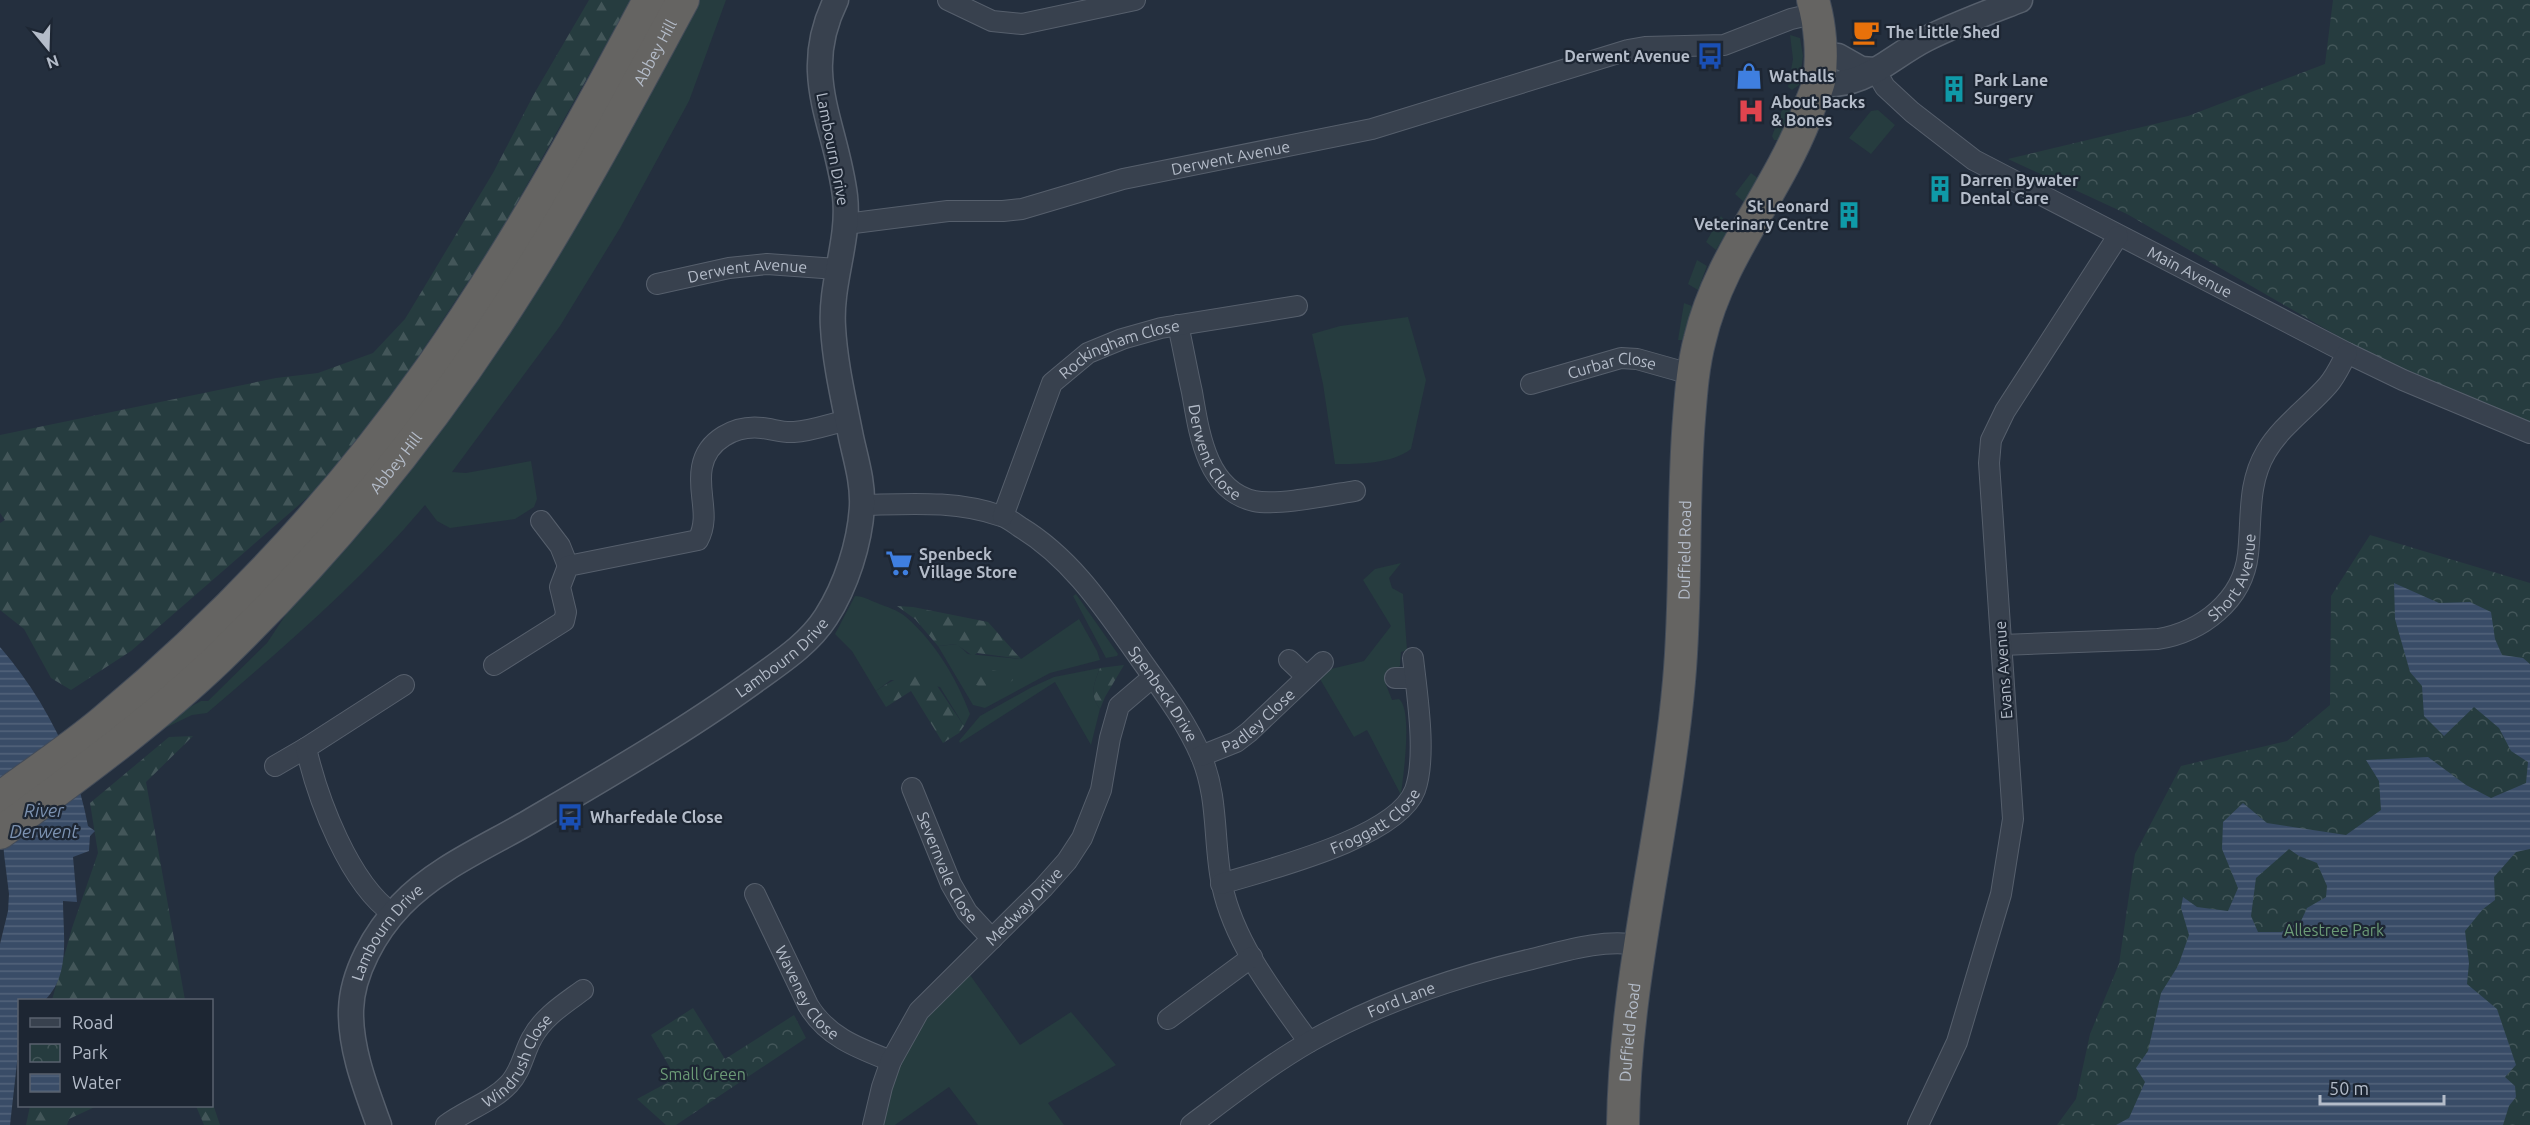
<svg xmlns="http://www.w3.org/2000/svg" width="2530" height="1125" font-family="Ubuntu,sans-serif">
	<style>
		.grass { fill: #263c3f }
		.forest { fill: url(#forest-firs) }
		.park { fill: url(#park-crowns) }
		.water { fill: url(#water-rules); fill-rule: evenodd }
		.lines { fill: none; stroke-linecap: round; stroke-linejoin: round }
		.minor-casing { stroke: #565f6c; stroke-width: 22 }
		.tertiary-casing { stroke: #565f6c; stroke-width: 27 }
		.trunk-casing { stroke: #434c59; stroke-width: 34 }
		.minor { stroke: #38414e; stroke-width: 20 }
		.tertiary { stroke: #38414e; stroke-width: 24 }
		.trunk { stroke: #656462; stroke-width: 32 }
		.labels { text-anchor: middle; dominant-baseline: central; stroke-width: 4.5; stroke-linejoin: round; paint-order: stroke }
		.poi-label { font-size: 16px; font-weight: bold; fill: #b4bcc9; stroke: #1d2633; text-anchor: start }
		.street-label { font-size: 16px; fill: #b4bcc9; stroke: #1d2633 }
		.park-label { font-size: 16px; fill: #6b9a76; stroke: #1d2633 }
		.water-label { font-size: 18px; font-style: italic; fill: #7c92b1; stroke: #1d2633 }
	</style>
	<defs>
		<pattern id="forest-firs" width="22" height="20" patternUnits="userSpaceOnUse" patternTransform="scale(1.5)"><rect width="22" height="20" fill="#263c3f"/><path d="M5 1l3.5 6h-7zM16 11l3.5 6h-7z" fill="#435659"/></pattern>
		<pattern id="park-crowns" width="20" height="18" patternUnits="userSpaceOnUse" patternTransform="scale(1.5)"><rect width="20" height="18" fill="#263c3f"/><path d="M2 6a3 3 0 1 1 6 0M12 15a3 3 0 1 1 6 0" fill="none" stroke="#435659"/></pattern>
		<pattern id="water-rules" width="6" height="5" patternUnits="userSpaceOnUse" patternTransform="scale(1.5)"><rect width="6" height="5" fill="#394c67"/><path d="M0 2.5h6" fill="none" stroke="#53647b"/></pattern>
	</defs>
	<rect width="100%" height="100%" fill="#242f3e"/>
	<!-- grass -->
	<path class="grass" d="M693 0H726L689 101 620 228 560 326 452 472 466 473 531 461 537 499 534 507 515 519 450 528 437 521 425 505C360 582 283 648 207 713L192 715 161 730 162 722 201 701H208L267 643Z
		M1790 35 1800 38 1803 56 1799 85 1792 90 1788 87 1793 59Z
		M1790 100 1794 102C1792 115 1786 130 1778 140H1774L1772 136 1785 102Z
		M1878 110 1895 125 1871 154 1849 138 1871 111Z
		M1751 173 1759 179 1745 203 1735 194Z
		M1721 216 1730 227 1716 250 1706 242Z
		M1697 260 1707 266 1698 290 1688 284Z
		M1684 303 1692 306 1685 340H1678Z
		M1408 317 1426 380 1411 449C1391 464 1359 464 1335 464L1323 384 1312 334 1340 326Z
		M1401 563 1389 578 1392 588 1403 594 1407 650 1401 652 1400 666 1387 676 1385 682 1392 700 1399 699C1413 710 1403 777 1401 795L1367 730 1354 737 1320 679 1331 669 1364 661 1391 626 1363 580 1375 569Z
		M1076 594 1118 654 1117 656 1106 658 1073 596Z
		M855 596C864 596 869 600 877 603 887 607 898 610 906 617 935 642 957 679 970 714L964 726 940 687 891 680 876 691 852 651 835 634Z
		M1079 619 1097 651 1100 660 1050 673 985 708 973 705 938 646 957 644 968 654 1021 659Z
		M1100 668C1094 684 1089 694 1100 709L1091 745 1055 682 960 743 959 741 980 716 1032 687 1054 677Z
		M970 975 1020 1045 1071 1012 1116 1065 1048 1103 1064 1125H978L949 1087 895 1125H882C890 1095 896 1063 912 1036 927 1012 950 993 970 975Z"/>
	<!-- forest -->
	<path class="forest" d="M589 0H631L497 238 397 389 315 491 131 651 71 690 51 678 24 629 0 610V523L5 520 0 513V435L276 378 318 373 373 353 405 319 493 173 534 94Z
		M897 606 913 607 988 622 1021 659 977 653 973 656 956 644 938 646 915 619Z
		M1124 665 1105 697 1100 709C1089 694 1094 684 1100 668Z
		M992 670 1007 673 1013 680 1004 687 998 682 997 689 993 693 974 684 973 677 977 672Z
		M927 671 964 726 959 733 943 743 911 691 886 707 876 691C893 679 908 673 927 671Z
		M193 736 146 782 185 1000H52L72 928 98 853 90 803 169 737Z
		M212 1101 220 1125H204L196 1106H212Z
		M30 1106H97L69 1119 67 1125H26Z"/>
	<!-- park -->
	<path class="park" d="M2333 0H2530V440L2360 349 2127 214 2008 159 2188 116 2325 64Z
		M2370 535 2530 583V1125H2057L2076 1099 2090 1034 2119 964 2135 854 2181 766 2287 741 2330 705 2331 596Z
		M693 1008 725 1059 794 1015 806 1038 676 1125H666L637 1099 676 1078 651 1035Z"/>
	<!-- water -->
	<path class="water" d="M2394 583 2439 603 2470 602 2491 612 2495 639 2502 655 2523 658 2530 664V849L2516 852 2494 877 2495 900 2483 909 2465 931 2469 963 2467 984 2497 1009 2516 1065 2505 1077 2515 1086 2516 1097 2509 1106 2503 1125H2116L2129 1118 2145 1082 2136 1068 2148 1051 2161 993 2178 966 2189 935 2181 908 2183 897 2197 907 2228 911 2238 888 2222 849 2223 822 2243 803 2267 823 2346 835 2381 810 2379 781 2366 760 2428 757 2466 785 2491 798 2526 783 2528 762 2511 751 2499 728 2474 707 2444 736 2424 716 2422 686 2410 672 2395 619ZM2289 849 2299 856 2317 863 2327 886 2326 897 2307 908 2301 921 2281 932H2258L2251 916 2256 878Z
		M0 647C44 698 76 760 88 826L95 831 90 836 89 851 73 857 77 902 63 901C63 934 71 975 45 1000H20L19 1045 10 1125H0V944L8 911 9 894 4 854 0 792Z"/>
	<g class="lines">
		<defs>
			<g id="minor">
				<path d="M948 0 992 21 1022 24 1135 0"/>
				<path id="s1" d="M1875 70 1885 87 1912 112 1974 160 2347 353 2403 380 2530 433"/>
				<path id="s2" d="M846 224 948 211H1003L1022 209 1123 179 1372 129 1628 50 1645 47 1724 45 1791 19 1817 13"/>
				<path id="s3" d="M657 284 729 268 767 264 837 269"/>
				<path id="s4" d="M1178 325C1183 347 1187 370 1192 392 1199 432 1206 490 1254 501 1277 506 1330 495 1355 491"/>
				<path id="s5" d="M1531 384 1621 358 1637 359 1694 375"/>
				<path id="s6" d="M862 505C909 504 956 500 1001 516 1008 518 1014 523 1020 527 1073 559 1106 611 1141 660 1163 691 1186 721 1201 756 1219 798 1213 842 1222 885 1234 943 1275 995 1309 1042"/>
				<path id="s7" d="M1003 516 1052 383 1088 353 1122 339 1161 328 1297 306"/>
				<path d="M541 521 560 546 568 566"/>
				<path id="s8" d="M2002 645 2158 639C2201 632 2243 601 2248 554 2252 519 2247 484 2266 452 2281 426 2309 407 2328 385 2336 376 2341 364 2347 353"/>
				<path d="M1289 660 1307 677"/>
				<path d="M494 665 564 621 566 612 560 587 568 566 698 540C711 516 697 493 702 467 707 440 735 425 762 428 773 429 782 433 794 432 812 431 830 424 848 420"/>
				<path d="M1395 678H1415"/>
				<path id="s9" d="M1201 756 1236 742 1249 732 1323 662"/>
				<path d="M275 766 306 748"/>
				<path id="s10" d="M912 788 951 884 967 912 992 939"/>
				<path id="s11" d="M1221 884C1269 869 1397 838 1415 790 1427 757 1417 694 1413 658"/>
				<path id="s12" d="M755 894 808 1005C827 1037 858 1048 891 1061"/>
				<path d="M393 914C349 883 318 800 306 748L404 685"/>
				<path d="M1168 1019 1252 957"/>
				<path id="s13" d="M446 1125C466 1110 492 1102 509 1084 522 1070 523 1054 532 1038 543 1017 564 1004 583 990"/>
				<path id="s14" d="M873 1125 882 1087 891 1061 919 1011 1043 888 1067 861 1082 838 1101 790 1110 738 1119 706 1153 677"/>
				<path id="s15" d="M1191 1125C1230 1096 1269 1065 1311 1041 1381 1002 1454 977 1532 959 1568 950 1602 939 1639 945"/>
				<path d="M1918 1125 1957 1042 2001 894 2013 819 1989 463 1991 440 2005 411 2118 236"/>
			</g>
			<g id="tertiary">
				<path d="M1821 55 1838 56 1861 69 1875 70"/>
				<path d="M1818 84C1866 88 1887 59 1926 39 1956 24 1989 12 2020 0"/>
				<path id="s16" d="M379 1125C366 1089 350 1049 351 1010 352 973 375 932 401 905 435 869 486 847 529 822 604 778 682 733 753 682 779 663 808 645 826 617 846 586 860 543 862 506 863 482 856 460 851 437 844 401 835 364 833 327 830 282 850 241 845 196 836 123 799 75 836 0"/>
			</g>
			<g id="trunk">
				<path d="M0 798C35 772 72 748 105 720 227 618 339 498 431 368 513 251 582 126 649 0"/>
				<path id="s17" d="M0 833C74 778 151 723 218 659 333 548 436 421 521 286 580 193 631 96 683 0"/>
				<path id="s18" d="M1623 1125C1625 975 1666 829 1679 681 1687 594 1682 506 1689 419 1691 393 1693 365 1700 339 1719 258 1775 195 1805 119 1809 106 1816 93 1819 81 1823 55 1820 24 1813 0"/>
			</g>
		</defs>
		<!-- minor casing -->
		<use href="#minor" class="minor-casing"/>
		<!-- tertiary casing -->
		<use href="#tertiary" class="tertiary-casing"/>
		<!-- trunk casing -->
		<use href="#trunk" class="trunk-casing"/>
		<!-- minor -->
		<use href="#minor" class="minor"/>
		<!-- tertiary -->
		<use href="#tertiary" class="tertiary"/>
		<!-- trunk -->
		<use href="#trunk" class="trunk"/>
	</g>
	<!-- icons -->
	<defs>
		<symbol id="cafe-bare" viewBox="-9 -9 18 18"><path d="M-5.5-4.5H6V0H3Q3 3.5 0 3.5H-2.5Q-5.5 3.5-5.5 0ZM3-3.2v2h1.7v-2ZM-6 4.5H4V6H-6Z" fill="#e8710a" stroke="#1d2633" stroke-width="2.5" paint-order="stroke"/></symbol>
		<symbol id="bus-bare" viewBox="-9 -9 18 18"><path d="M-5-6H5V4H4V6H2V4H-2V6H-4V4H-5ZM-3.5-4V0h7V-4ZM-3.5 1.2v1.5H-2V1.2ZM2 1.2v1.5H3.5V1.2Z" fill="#1a4fb4" stroke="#1d2633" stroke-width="2.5" paint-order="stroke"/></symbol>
		<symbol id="shop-bare" viewBox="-9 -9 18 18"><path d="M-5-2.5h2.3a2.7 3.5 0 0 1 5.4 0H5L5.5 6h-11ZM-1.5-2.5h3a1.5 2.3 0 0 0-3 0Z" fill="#3f7fe0" stroke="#1d2633" stroke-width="2.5" paint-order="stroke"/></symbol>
		<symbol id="building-bare" viewBox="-9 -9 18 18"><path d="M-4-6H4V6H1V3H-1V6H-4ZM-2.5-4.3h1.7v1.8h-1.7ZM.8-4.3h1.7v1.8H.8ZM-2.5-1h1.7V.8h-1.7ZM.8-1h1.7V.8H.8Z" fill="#0f9aa8" stroke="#1d2633" stroke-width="2.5" paint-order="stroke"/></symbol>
		<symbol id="hospital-bare" viewBox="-9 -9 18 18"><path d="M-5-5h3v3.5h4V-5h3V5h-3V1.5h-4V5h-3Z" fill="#e0444e" stroke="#1d2633" stroke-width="2.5" paint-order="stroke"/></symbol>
		<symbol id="supermarket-bare" viewBox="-9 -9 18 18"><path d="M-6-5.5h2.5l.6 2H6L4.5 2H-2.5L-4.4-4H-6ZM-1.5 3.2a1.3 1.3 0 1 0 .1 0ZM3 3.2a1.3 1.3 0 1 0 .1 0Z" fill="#3f7fe0" stroke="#1d2633" stroke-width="2.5" paint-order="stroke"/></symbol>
	</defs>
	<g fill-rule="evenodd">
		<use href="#cafe-bare" x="1847" y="13" width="38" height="38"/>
		<use href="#bus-bare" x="1691" y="37" width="38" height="38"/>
		<use href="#shop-bare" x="1730" y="57" width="38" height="38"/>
		<use href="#building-bare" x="1935" y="70" width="38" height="38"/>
		<use href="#hospital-bare" x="1732" y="92" width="38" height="38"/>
		<use href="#building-bare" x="1921" y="170" width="38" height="38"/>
		<use href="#building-bare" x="1830" y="196" width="38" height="38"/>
		<use href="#supermarket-bare" x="880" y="544" width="38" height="38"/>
		<use href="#bus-bare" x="551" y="798" width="38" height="38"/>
	</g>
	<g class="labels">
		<!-- poi labels -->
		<g class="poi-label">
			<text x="1886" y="32">The Little Shed</text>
			<text x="1690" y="56" text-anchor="end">Derwent Avenue</text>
			<text x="1769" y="76">Wathalls</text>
			<text x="1974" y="80">Park Lane<tspan x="1974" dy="18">Surgery</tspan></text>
			<text x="1771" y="102">About Backs<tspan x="1771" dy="18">&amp; Bones</tspan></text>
			<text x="1960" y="180">Darren Bywater<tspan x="1960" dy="18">Dental Care</tspan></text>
			<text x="1829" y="206" text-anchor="end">St Leonard<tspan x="1829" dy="18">Veterinary Centre</tspan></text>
			<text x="919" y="554">Spenbeck<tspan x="919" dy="18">Village Store</tspan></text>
			<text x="590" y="817">Wharfedale Close</text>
		</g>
		<!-- street labels -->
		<g class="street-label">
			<text stroke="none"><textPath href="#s17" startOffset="1030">Abbey Hill</textPath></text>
			<text transform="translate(833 149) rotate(79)">Lambourn Drive</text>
			<text stroke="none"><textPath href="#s2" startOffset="392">Derwent Avenue</textPath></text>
			<text stroke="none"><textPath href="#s1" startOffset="378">Main Avenue</textPath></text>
			<text stroke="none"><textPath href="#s3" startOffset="92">Derwent Avenue</textPath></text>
			<text stroke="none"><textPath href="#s7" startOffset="219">Rockingham Close</textPath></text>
			<text stroke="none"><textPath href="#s5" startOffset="84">Curbar Close</textPath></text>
			<text stroke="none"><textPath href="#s4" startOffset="134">Derwent Close</textPath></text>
			<text stroke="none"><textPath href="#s17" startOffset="544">Abbey Hill</textPath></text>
			<text stroke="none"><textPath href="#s18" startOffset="579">Duffield Road</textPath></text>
			<text stroke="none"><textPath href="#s8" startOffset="261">Short Avenue</textPath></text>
			<text stroke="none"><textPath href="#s16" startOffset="693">Lambourn Drive</textPath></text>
			<text transform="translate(2003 670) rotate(-94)">Evans Avenue</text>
			<text stroke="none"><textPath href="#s6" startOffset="384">Spenbeck Drive</textPath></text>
			<text stroke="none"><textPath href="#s9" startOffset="68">Padley Close</textPath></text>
			<text stroke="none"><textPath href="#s11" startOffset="168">Froggatt Close</textPath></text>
			<text stroke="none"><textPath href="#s10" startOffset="87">Severnvale Close</textPath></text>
			<text stroke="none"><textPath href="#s14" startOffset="272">Medway Drive</textPath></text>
			<text stroke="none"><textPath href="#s16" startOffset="207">Lambourn Drive</textPath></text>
			<text stroke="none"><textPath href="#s12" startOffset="112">Waveney Close</textPath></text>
			<text stroke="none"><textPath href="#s15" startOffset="246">Ford Lane</textPath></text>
			<text stroke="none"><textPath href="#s18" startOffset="93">Duffield Road</textPath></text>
			<text stroke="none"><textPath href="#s13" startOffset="99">Windrush Close</textPath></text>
		</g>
		<!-- park labels -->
		<g class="park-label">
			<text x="2334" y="930">Allestree Park</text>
			<text x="703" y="1074">Small Green</text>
		</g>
		<!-- water labels -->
		<g class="water-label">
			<text x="44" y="810">River<tspan x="44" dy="21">Derwent</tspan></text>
		</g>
	</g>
	<!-- legend -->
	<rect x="18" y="999" width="195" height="108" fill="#1d2633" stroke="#59626f" stroke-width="1.5"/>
	<rect x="30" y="1018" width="30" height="9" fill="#38414e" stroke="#59626f" stroke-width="1.5"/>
	<text x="72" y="1029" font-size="18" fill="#b4bcc9">Road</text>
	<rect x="30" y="1044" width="30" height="18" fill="url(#park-crowns)" stroke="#59626f" stroke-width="1.5"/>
	<text x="72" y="1059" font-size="18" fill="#b4bcc9">Park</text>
	<rect x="30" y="1074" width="30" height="18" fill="url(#water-rules)" stroke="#59626f" stroke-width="1.5"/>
	<text x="72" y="1089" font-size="18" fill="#b4bcc9">Water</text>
	<!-- north arrow -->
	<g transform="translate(48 48) rotate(161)" stroke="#1d2633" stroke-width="4.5" paint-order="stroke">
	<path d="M0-4.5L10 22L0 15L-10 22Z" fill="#b4bcc9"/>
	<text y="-9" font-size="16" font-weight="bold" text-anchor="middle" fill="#b4bcc9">N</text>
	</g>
	<!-- scale -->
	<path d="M2320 1095v9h124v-9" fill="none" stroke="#b4bcc9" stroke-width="3"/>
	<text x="2329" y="1095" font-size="18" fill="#b4bcc9" stroke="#1d2633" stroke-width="4.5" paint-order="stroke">50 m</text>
</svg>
